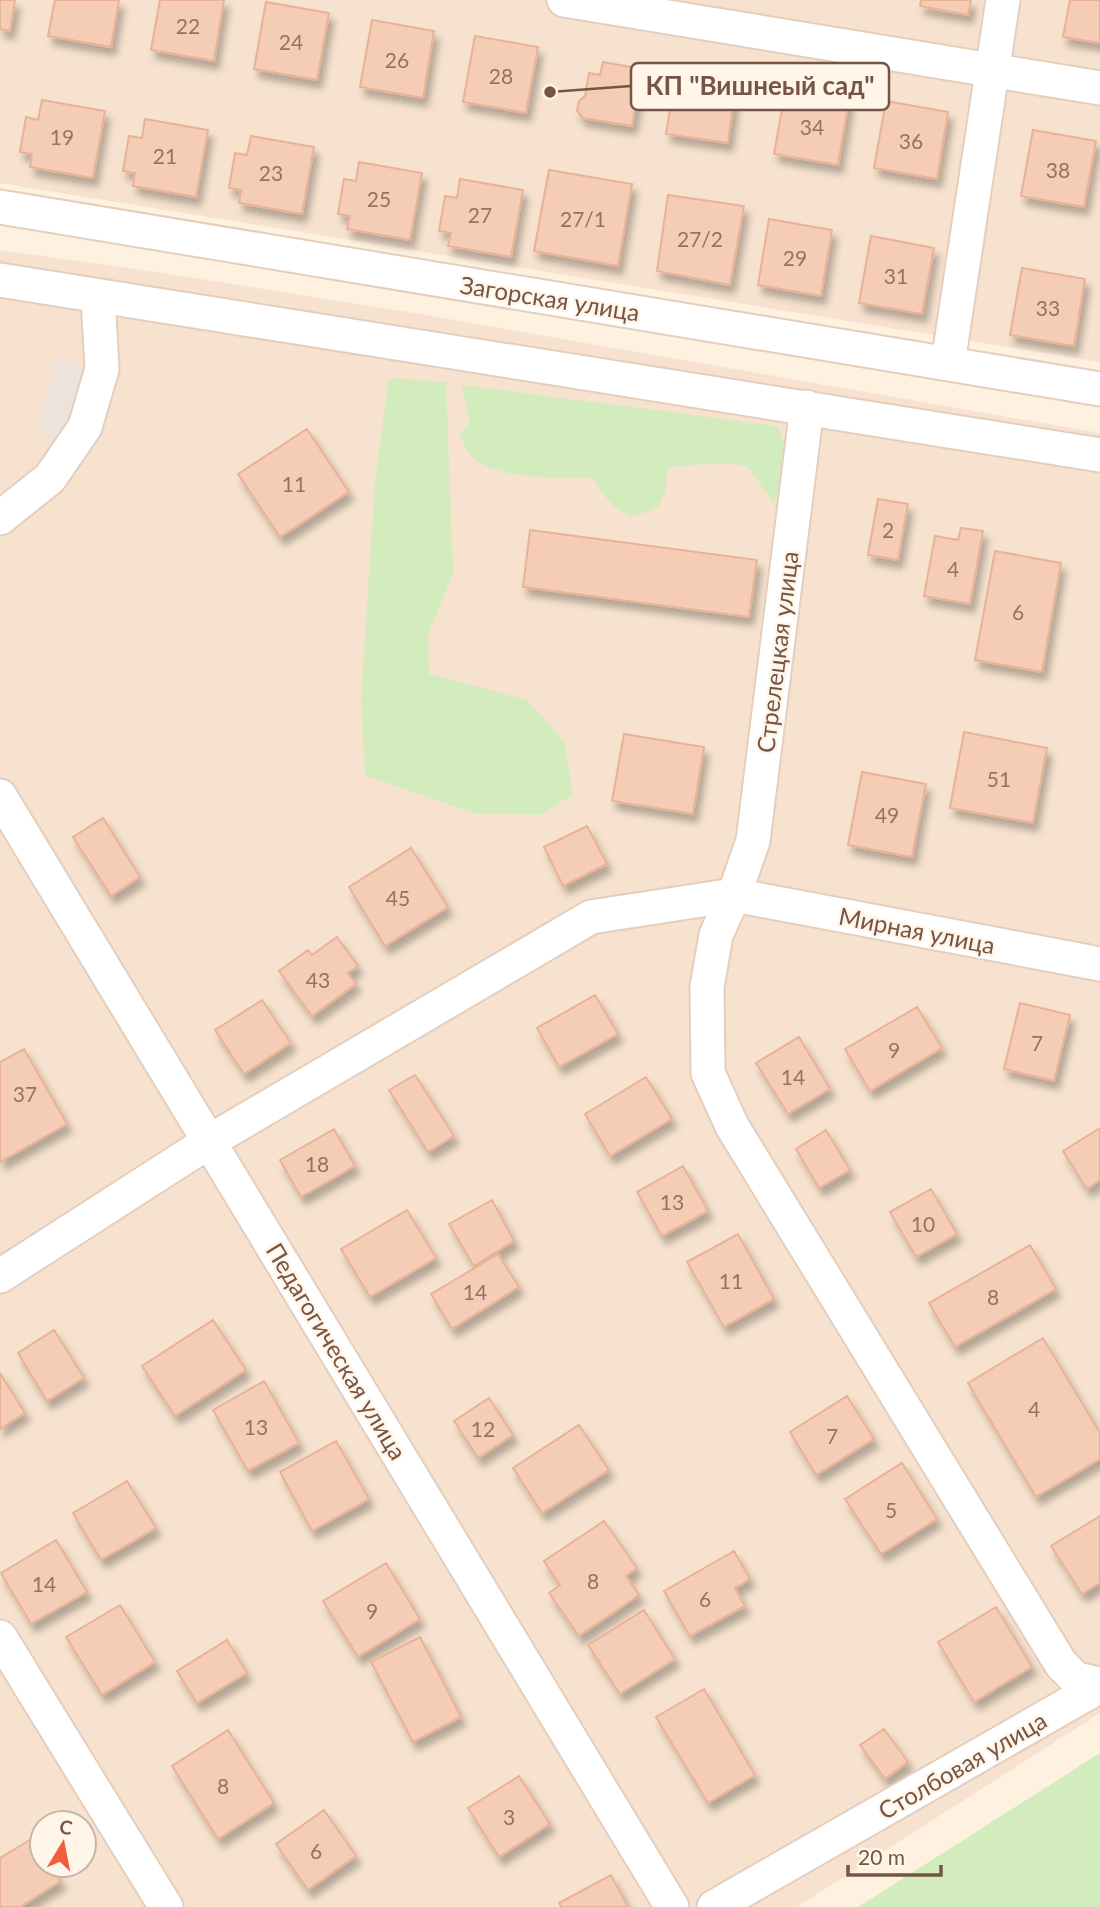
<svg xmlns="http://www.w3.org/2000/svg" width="1100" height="1907" font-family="Lato,sans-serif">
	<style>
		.residential { fill: #f6e2ce; fill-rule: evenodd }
		.industrial { fill: #ece3dc }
		.green { fill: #d2ecbe }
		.building { fill: #f5ccb5; stroke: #e9b295; stroke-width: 2; filter: url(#shadow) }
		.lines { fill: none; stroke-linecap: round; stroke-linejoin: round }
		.minor-casing { stroke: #e4cebe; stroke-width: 37 }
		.minor { stroke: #fff; stroke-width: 33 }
		.labels { text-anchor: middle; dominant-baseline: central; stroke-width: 5; stroke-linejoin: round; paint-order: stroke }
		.number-label { font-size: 21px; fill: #967361 }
		.street-label { font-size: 24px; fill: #765545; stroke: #fff5e8 }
		.leader { fill: none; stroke: #765545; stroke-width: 2.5 }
		.callout-dot { fill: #765545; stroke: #fff5e8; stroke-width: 2.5 }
		.callout { fill: #fff5e8; stroke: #765545; stroke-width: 2.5 }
		.callout-label { font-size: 26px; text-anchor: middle; font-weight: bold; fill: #765545 }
	</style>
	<defs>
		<filter id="shadow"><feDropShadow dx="4.5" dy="8" stdDeviation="3.5" flood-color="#0004"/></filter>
	</defs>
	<rect width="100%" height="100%" fill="#fef1e0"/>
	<!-- residential -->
	<path class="residential" d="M0 0H1100V362L0 183Z
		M0 250 163 273 414 313 1100 433V1713L797 1907H0ZM42 1823H84V1865H42Z"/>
	<!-- industrial -->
	<path class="industrial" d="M56 360 85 367 68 439 39 432Z"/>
	<!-- green -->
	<path class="green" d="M389 378 446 382 453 573 428 635 429 674 527 700 564 741 573 795 539 815 474 813 365 775 361 700 375 481Z
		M461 385 777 426 787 449 782 483 774 503 747 466 724 463 667 467 666 490 658 507 634 517C614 510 602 496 593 477 560 478 500 480 473 458 467 452 463 441 459 434L470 422Z
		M1100 1753V1907H858Z"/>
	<!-- building -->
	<path class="building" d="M0 0H15L10 31 0 29Z
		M55 0H119L111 47 48 36Z
		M160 0H224L214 61 151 50Z
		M921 0H971L968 15 920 6Z
		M1070 0H1100V43L1063 37Z
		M266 2 329 13 317 80 254 69Z
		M372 20 434 31 423 98 360 87Z
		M475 36 538 47 526 113 463 102Z
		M603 62 642 69 632 126 583 118 577 111 579 101 585 96 589 73 600 75Z
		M676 74 736 83 728 143 666 134Z
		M786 87 849 99 838 165 774 154Z
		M42 100 105 111 93 178 30 167 32 154 20 152 26 117 38 120Z
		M886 101 948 112 937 179 874 168Z
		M145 119 208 130 196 197 133 186 135 173 123 171 129 136 142 138Z
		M1033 130 1096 141 1084 207 1021 196Z
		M251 136 314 147 302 214 239 203 241 190 229 188 235 153 247 155Z
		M359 162 422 173 410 240 347 229 350 216 338 214 344 179 356 181Z
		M549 170 632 184 618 266 534 251Z
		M460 179 523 190 511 257 448 246 451 233 439 231 445 196 457 198Z
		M668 195 744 206 730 285 657 271Z
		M769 219 832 230 821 296 758 285Z
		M871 236 934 248 922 314 859 303Z
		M1022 268 1085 279 1074 346 1010 335Z
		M307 429 349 492 280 537 238 474Z
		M878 499 908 504 898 560 868 555Z
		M961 528 983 531 970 604 924 596 935 536 958 540Z
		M530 530 757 560 749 617 523 587Z
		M995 551 1061 563 1042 672 975 660Z
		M964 732 1047 748 1033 823 950 808Z
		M624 734 704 747 693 814 612 801Z
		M862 772 926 784 912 857 848 845Z
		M103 818 140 877 111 896 73 837Z
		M587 826 607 864 563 886 544 847Z
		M411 848 448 907 385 946 349 887Z
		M337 937 358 966 348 973 356 984 312 1016 279 971 308 950 312 955Z
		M595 995 618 1034 559 1067 537 1028Z
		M262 1000 291 1043 244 1074 215 1030Z
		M1020 1003 1070 1015 1054 1081 1004 1069Z
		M917 1007 942 1048 870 1091 845 1049Z
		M799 1037 830 1089 788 1114 756 1063Z
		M24 1049 67 1124 0 1162V1062Z
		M415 1075 454 1136 428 1152 389 1090Z
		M646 1077 672 1119 610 1156 585 1114Z
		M1100 1128V1180L1087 1189 1063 1151Z
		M334 1129 355 1166 301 1197 280 1160Z
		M826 1130 850 1170 819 1188 796 1149Z
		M683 1166 708 1211 662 1236 637 1192Z
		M931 1189 957 1234 916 1257 890 1212Z
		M492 1200 514 1241 474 1266 449 1224Z
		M407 1210 436 1258 370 1297 341 1249Z
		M738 1234 774 1299 724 1327 687 1262Z
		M1030 1245 1056 1289 955 1347 929 1303Z
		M498 1254 519 1287 452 1329 431 1294Z
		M213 1320 246 1370 175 1416 142 1366Z
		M54 1330 84 1378 47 1401 18 1353Z
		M1043 1338 1100 1433V1459L1036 1497 968 1383Z
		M0 1373 25 1413 0 1429Z
		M264 1381 299 1443 248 1471 213 1410Z
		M847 1396 874 1439 816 1475 790 1432Z
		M489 1398 513 1435 478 1458 454 1421Z
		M579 1425 609 1470 542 1513 513 1468Z
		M336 1441 369 1499 312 1531 280 1472Z
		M902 1463 937 1519 881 1554 845 1499Z
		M127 1481 156 1528 101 1560 73 1513Z
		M1100 1516V1583L1082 1594 1051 1546Z
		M604 1521 637 1568 626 1576 639 1595 579 1636 549 1593 560 1585 544 1561Z
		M56 1540 87 1592 31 1624 1 1573Z
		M734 1551 750 1579 735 1588 745 1606 690 1636 664 1591Z
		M386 1563 420 1619 358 1657 323 1601Z
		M120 1605 155 1662 102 1695 66 1637Z
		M996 1607 1032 1667 974 1702 938 1642Z
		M644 1610 675 1659 620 1694 588 1645Z
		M420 1637 461 1717 413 1742 371 1662Z
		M227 1640 247 1673 197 1703 177 1671Z
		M704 1689 755 1775 708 1803 656 1717Z
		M884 1729 908 1762 885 1779 860 1745Z
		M228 1730 274 1803 218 1839 172 1766Z
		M519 1776 550 1824 499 1857 468 1808Z
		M324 1810 356 1856 308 1890 276 1844Z
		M33 1838 42 1852V1865H50L61 1881 20 1907H0V1858Z
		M611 1875 628 1907H561L559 1903Z"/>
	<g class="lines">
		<defs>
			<path id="minor" d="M564 0 1100 88
				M0 207 1100 389
				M0 280 1100 455
				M948 363 1003 0
				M807 407 753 841 734 895 716 935 707 987 708 1073 732 1126 1061 1664 1076 1679 1100 1684
				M0 518 50 478 85 427 102 369 98 296
				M0 796 672 1907
				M0 1276 210 1141 591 917 734 895 1100 964
				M0 1637 166 1907
				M714 1907 1100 1686"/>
		</defs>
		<!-- minor casing -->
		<use href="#minor" class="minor-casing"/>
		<!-- minor -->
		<use href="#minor" class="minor"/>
	</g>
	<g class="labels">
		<!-- number labels -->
		<g class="number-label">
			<text x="188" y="25">22</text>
			<text x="291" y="41">24</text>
			<text x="397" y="59">26</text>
			<text x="501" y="75">28</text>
			<text x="812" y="126">34</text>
			<text x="62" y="136">19</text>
			<text x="911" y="140">36</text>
			<text x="165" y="155">21</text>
			<text x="1058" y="169">38</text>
			<text x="271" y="172">23</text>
			<text x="379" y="198">25</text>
			<text x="480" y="214">27</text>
			<text x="583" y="218">27/1</text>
			<text x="700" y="238">27/2</text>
			<text x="795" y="257">29</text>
			<text x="896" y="275">31</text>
			<text x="1048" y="307">33</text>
			<text x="294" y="483">11</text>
			<text x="888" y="529">2</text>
			<text x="953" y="568">4</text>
			<text x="1018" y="611">6</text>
			<text x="999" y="778">51</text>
			<text x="887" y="814">49</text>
			<text x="398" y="897">45</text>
			<text x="318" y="979">43</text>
			<text x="1037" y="1042">7</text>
			<text x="894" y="1049">9</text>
			<text x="793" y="1076">14</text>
			<text x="25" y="1093">37</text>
			<text x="317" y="1163">18</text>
			<text x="672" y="1201">13</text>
			<text x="923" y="1223">10</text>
			<text x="731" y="1280">11</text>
			<text x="475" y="1291">14</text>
			<text x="993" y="1296">8</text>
			<text x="1034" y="1408">4</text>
			<text x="256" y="1426">13</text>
			<text x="483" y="1428">12</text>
			<text x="832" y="1435">7</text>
			<text x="891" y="1509">5</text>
			<text x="593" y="1580">8</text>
			<text x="44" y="1583">14</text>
			<text x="705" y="1598">6</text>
			<text x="372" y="1610">9</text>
			<text x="223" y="1785">8</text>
			<text x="509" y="1816">3</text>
			<text x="316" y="1850">6</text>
		</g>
		<!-- street labels -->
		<g class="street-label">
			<text transform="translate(550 298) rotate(9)">Загорская улица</text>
			<text transform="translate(777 652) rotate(-83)">Стрелецкая улица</text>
			<text transform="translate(917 930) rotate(11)">Мирная улица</text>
			<text transform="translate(337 1351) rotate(59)">Педагогическая улица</text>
			<text transform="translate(962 1765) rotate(-30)">Столбовая улица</text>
		</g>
	</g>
	<!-- callouts -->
	<path class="leader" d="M550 92L631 86"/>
	<circle class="callout-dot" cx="550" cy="92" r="7"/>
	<rect class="callout" x="631" y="63" width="258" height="47" rx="7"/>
	<g class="callout-label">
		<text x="760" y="95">КП "Вишнеый сад"</text>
	</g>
	<!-- north arrow -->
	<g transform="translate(63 1844) rotate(10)"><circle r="33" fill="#fff5e8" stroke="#c8b5a7" stroke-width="2"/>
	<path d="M0-5L12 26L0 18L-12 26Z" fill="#f25d3b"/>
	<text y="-10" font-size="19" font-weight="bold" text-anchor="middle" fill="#765545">С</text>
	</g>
	<!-- scale -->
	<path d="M848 1865v10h93v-10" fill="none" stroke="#765545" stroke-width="3.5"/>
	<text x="858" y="1865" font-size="21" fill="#765545" stroke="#fff5e8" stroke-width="5" paint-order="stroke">20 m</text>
</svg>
